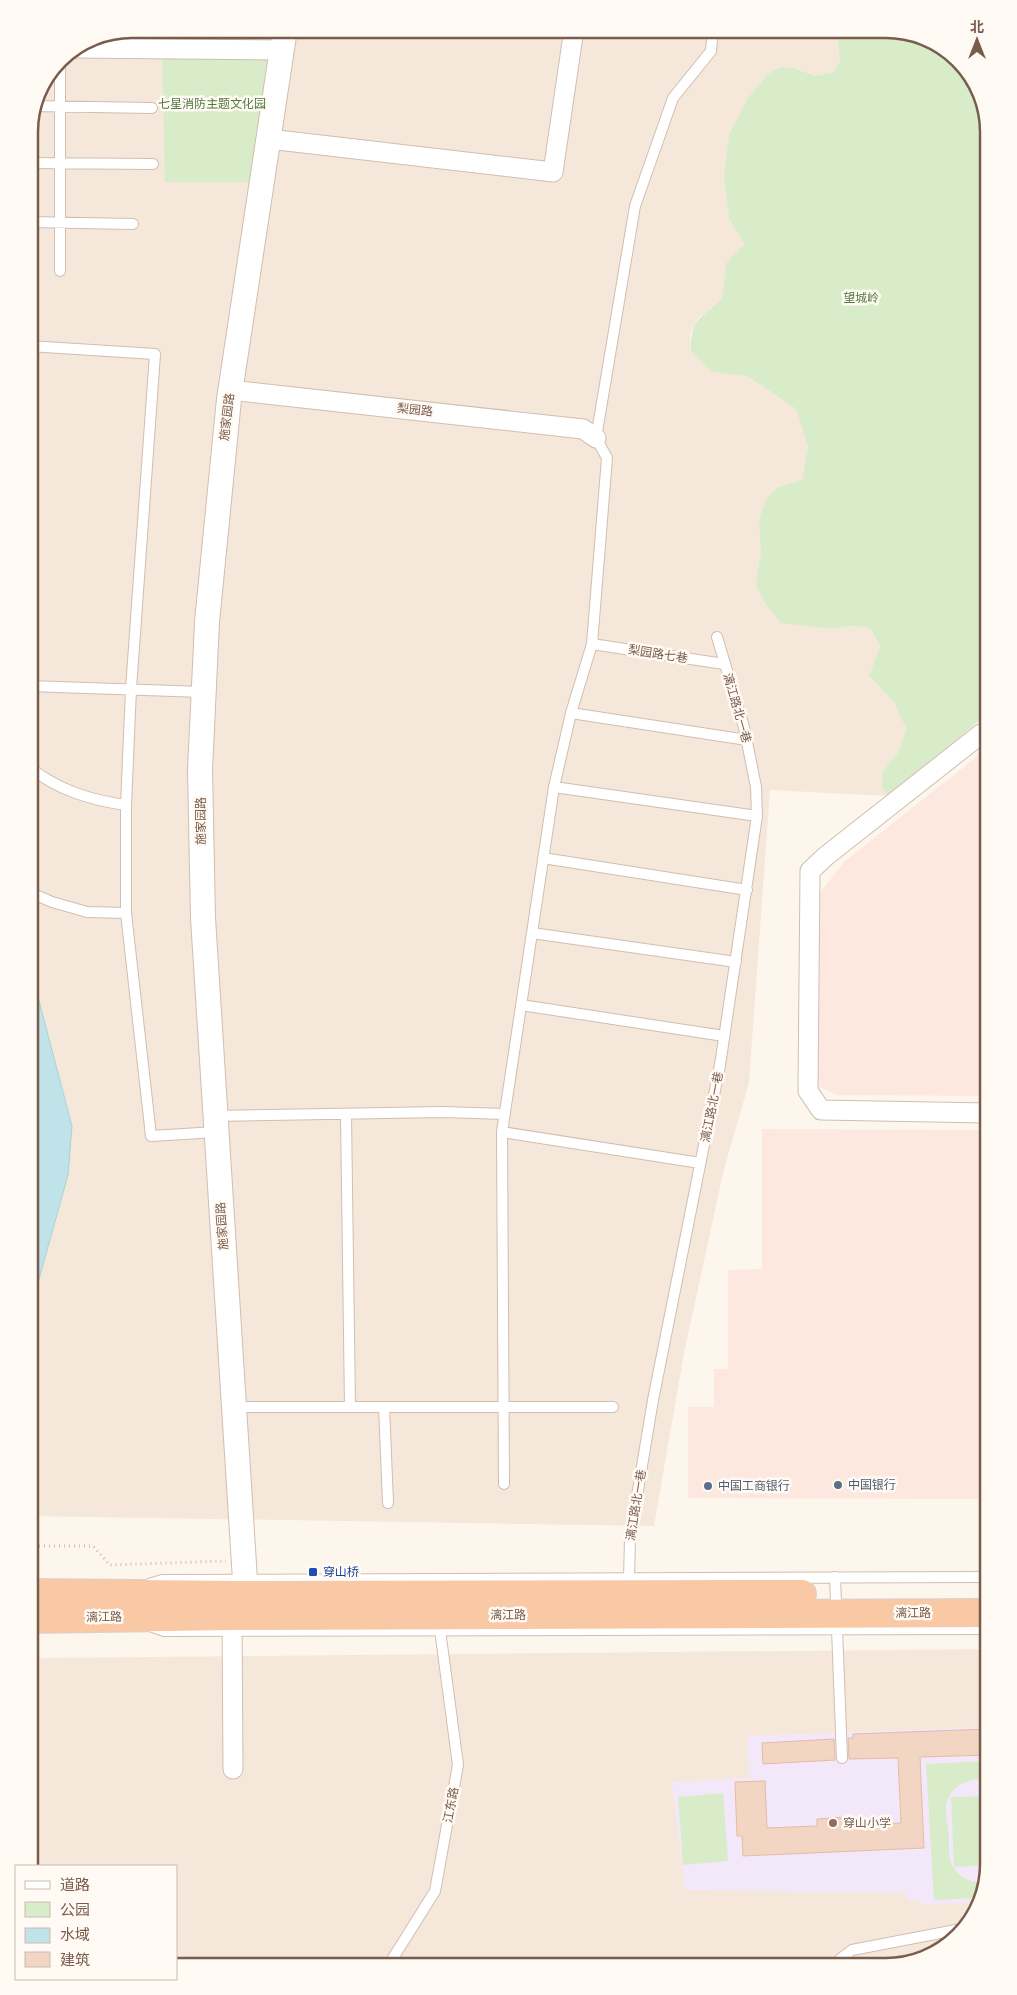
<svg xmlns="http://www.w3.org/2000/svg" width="1017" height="1995" font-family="'Archivo Narrow','Noto Sans SC',sans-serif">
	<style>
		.residential { fill: #f5e8da }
		.commercial { fill: #fde8e0 }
		.education { fill: #f3e8fa }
		.green { fill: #d8ecc9 }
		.water { fill: #bfe3e8; stroke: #a5d3da }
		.building { fill: #f3d5c3; stroke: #e6bba3 }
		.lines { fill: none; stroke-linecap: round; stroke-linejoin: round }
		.service-casing { stroke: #d1beb0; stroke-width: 12 }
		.minor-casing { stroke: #d1beb0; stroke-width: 21 }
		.tertiary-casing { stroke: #d1beb0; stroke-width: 26 }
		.trunk-casing { stroke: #dad1cd; stroke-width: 30 }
		.path { stroke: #d9b8a5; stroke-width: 3; stroke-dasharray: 1 4; stroke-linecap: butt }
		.service { stroke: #fff; stroke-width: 10 }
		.minor { stroke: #fff; stroke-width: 19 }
		.tertiary { stroke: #fff; stroke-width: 24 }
		.trunk { stroke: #f9c8a4; stroke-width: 28 }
		.service-dot { fill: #5c6f8a; stroke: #fffaf3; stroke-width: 2 }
		.transit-dot { fill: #1a4fb4; stroke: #fffaf3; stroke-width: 2 }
		.education-dot { fill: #8d6e63; stroke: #fffaf3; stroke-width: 2 }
		.labels { text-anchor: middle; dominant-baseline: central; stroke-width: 5; stroke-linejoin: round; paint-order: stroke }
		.park-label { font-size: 12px; fill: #537a41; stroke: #fffaf3 }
		.street-label { font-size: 12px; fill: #7a5c4d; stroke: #fffaf3 }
		.service-label { font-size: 12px; fill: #4e5e75; stroke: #fffaf3; text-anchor: start }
		.transit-label { font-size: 12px; fill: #164399; stroke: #fffaf3; text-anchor: start }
		.education-label { font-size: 12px; fill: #785e54; stroke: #fffaf3; text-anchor: start }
		.rim { fill: none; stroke: #7a5c4d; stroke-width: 2.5 }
	</style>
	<rect width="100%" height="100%" fill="#fdf6ec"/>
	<!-- residential -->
	<path class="residential" d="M132 29H827L838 41 840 61 834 72 815 76 794 68 724 177 729 219 746 244 726 263 722 299 699 317 690 334 691 352 712 370 749 377 796 409 808 447 802 480 778 487 759 520 762 552 756 584 834 629 851 626 870 628 880 646 869 676 895 703 901 719 907 728 898 752 883 771 889 796 770 790 749 1083 724 1169 684 1353 654 1526 29 1516V1315L68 1175 72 1126 29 963V125L37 92 59 59 93 36Z
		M988 1649V1864L971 1921 924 1959 885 1966H176V1866H36L38 1658Z"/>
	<!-- commercial -->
	<path class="commercial" d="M988 748V1096L837 1095 817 1086 816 897 845 861Z
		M762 1129 988 1130V1499L688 1498V1407H714V1369H728V1270L762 1269Z"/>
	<!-- education -->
	<path class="education" d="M988 1727V1864L976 1902 921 1905 920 1900 907 1901 906 1893 685 1890 672 1782 749 1778 748 1736Z"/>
	<!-- green -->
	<path class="green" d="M827 29H892L948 50 981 93 988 132V722H978L889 796 882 788 883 771 898 752 907 728 901 719 895 703 869 676 880 646 870 628 851 626 834 629 781 623 764 602 756 584 761 552 759 520 766 499 778 487 802 480 808 447 796 409 749 377 712 371 691 352C690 321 699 318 722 299L726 263 745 244 729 219 724 177 729 135 748 98 768 74 781 67 794 68 815 76 834 72 840 61 838 41Z
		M162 55H268L250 182H165Z
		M988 1761V1781C972 1776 953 1784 947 1801 944 1811 948 1826 949 1836 949 1846 948 1859 953 1867 959 1877 970 1883 982 1882L978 1898 934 1900 926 1764Z
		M723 1793 728 1861 683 1865 678 1797Z
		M988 1796V1865L954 1867 951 1797Z"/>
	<!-- water -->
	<path class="water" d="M29 963 72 1126 68 1175 29 1315Z"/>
	<!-- building -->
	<path class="building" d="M988 1729V1755L920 1757 924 1848 743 1856 742 1836H737L735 1782 765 1781 767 1828 817 1826V1819L849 1817V1825L901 1823 898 1758 849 1759 848 1738H853V1734Z
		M834 1739 835 1760 763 1764 762 1743Z"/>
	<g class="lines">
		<defs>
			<path id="service" d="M60 58V271
				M33 106 152 108
				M29 163 153 164
				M29 222 133 224
				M29 346 155 354 131 689 126 805V913L151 1136 216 1132
				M592 644 724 664
				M29 686 203 692
				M571 713 747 740
				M29 767C58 790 90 800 126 805
				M554 787 757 816
				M543 858 747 890
				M29 892 52 902 87 912 126 913
				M532 933 736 962
				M521 1005 724 1036
				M346 1114 350 1407
				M215 1116 443 1112 505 1114
				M502 1132 700 1163
				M234 1407H613
				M384 1407 388 1503
				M504 1484 502 1132 554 787 571 713 592 644 607 458 596 438 635 206 673 98 711 51 713 29
				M835 1577 842 1758
				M629 1579 630 1538 653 1400 720 1065 757 816 756 787 744 727 717 637
				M149 1584 162 1580 988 1577
				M150 1626 164 1631 988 1629
				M388 1966 435 1891 458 1765 440 1630
				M838 1966 840 1959 852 1950 961 1929"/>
			<path id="minor" d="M75 48 282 50
				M269 139 553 172 574 29
				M230 390 583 429 596 438
				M988 1113 821 1110 808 1091 810 871 826 856 981 734 988 733
				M232 1616 233 1769"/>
			<path id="tertiary" d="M233 1612 245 1580 203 918 200 770 207 622 229 399 285 29"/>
			<path id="trunk" d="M29 1593 239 1595 802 1594
				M29 1619 232 1616 988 1613"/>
		</defs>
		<!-- service casing -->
		<use href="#service" class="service-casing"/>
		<!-- minor casing -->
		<use href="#minor" class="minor-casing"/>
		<!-- tertiary casing -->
		<use href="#tertiary" class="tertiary-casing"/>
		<!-- trunk casing -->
		<use href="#trunk" class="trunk-casing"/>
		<!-- path -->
		<path class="path" d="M29 1546H93L110 1565 226 1561"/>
		<!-- service -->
		<use href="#service" class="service"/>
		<!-- minor -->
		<use href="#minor" class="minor"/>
		<!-- tertiary -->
		<use href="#tertiary" class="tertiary"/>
		<!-- trunk -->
		<use href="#trunk" class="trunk"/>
	</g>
	<!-- markers -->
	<g class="service-dot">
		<circle cx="838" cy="1485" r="5"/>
		<circle cx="708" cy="1486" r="5"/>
	</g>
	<rect class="transit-dot" x="308" y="1567" width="10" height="10" rx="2.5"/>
	<circle class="education-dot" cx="833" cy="1823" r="5"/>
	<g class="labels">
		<!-- park labels -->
		<g class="park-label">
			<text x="212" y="104">七星消防主题文化园</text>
			<text x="861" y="298">望城岭</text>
		</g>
		<!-- street labels -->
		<g class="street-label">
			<text transform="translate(415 410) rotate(6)">梨园路</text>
			<text transform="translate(227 417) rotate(-83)">施家园路</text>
			<text transform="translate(658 654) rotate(9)">梨园路七巷</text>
			<text transform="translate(737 708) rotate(74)">漓江路北一巷</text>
			<text transform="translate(201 821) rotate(-90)">施家园路</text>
			<text transform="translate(712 1107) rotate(-79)">漓江路北一巷</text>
			<text transform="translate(222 1226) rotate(-94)">施家园路</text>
			<text transform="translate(636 1505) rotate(-81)">漓江路北一巷</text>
			<text x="913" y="1613">漓江路</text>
			<text x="508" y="1615">漓江路</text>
			<text transform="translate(104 1617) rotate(-1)">漓江路</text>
			<text transform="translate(451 1805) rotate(-79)">江东路</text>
		</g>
		<!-- service labels -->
		<g class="service-label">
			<text x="848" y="1485">中国银行</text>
			<text x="718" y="1486">中国工商银行</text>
		</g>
		<!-- transit labels -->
		<g class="transit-label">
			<text x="323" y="1572">穿山桥</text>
		</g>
		<!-- education labels -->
		<g class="education-label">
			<text x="843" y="1823">穿山小学</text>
		</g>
	</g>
	<!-- crop -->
	<path d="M0 0H1017V1995H0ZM132 38H886A94 94 0 0 1 980 132V1864A94 94 0 0 1 886 1958H132A94 94 0 0 1 38 1864V132A94 94 0 0 1 132 38Z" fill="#fffaf3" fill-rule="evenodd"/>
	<path class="rim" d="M132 38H886A94 94 0 0 1 980 132V1864A94 94 0 0 1 886 1958H132A94 94 0 0 1 38 1864V132A94 94 0 0 1 132 38Z"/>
	<!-- legend -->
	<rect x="15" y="1865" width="162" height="115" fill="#fffaf3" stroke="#cabbb1"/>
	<rect x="25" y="1881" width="25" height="8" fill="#ffffff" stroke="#cabbb1"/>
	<text x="60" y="1890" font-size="15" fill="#7a5c4d">道路</text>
	<rect x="25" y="1902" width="25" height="15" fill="#d8ecc9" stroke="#cabbb1"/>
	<text x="60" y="1915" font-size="15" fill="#7a5c4d">公园</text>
	<rect x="25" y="1928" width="25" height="15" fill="#bfe3e8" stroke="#cabbb1"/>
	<text x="60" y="1940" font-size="15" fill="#7a5c4d">水域</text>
	<rect x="25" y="1952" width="25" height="15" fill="#f3d5c3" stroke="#cabbb1"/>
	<text x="60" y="1965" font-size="15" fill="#7a5c4d">建筑</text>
	<!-- north arrow -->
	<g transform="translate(977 40)" stroke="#fffaf3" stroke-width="4" paint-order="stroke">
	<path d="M0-4L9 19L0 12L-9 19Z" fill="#7a5c4d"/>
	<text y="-8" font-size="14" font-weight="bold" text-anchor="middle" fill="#7a5c4d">北</text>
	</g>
</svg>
